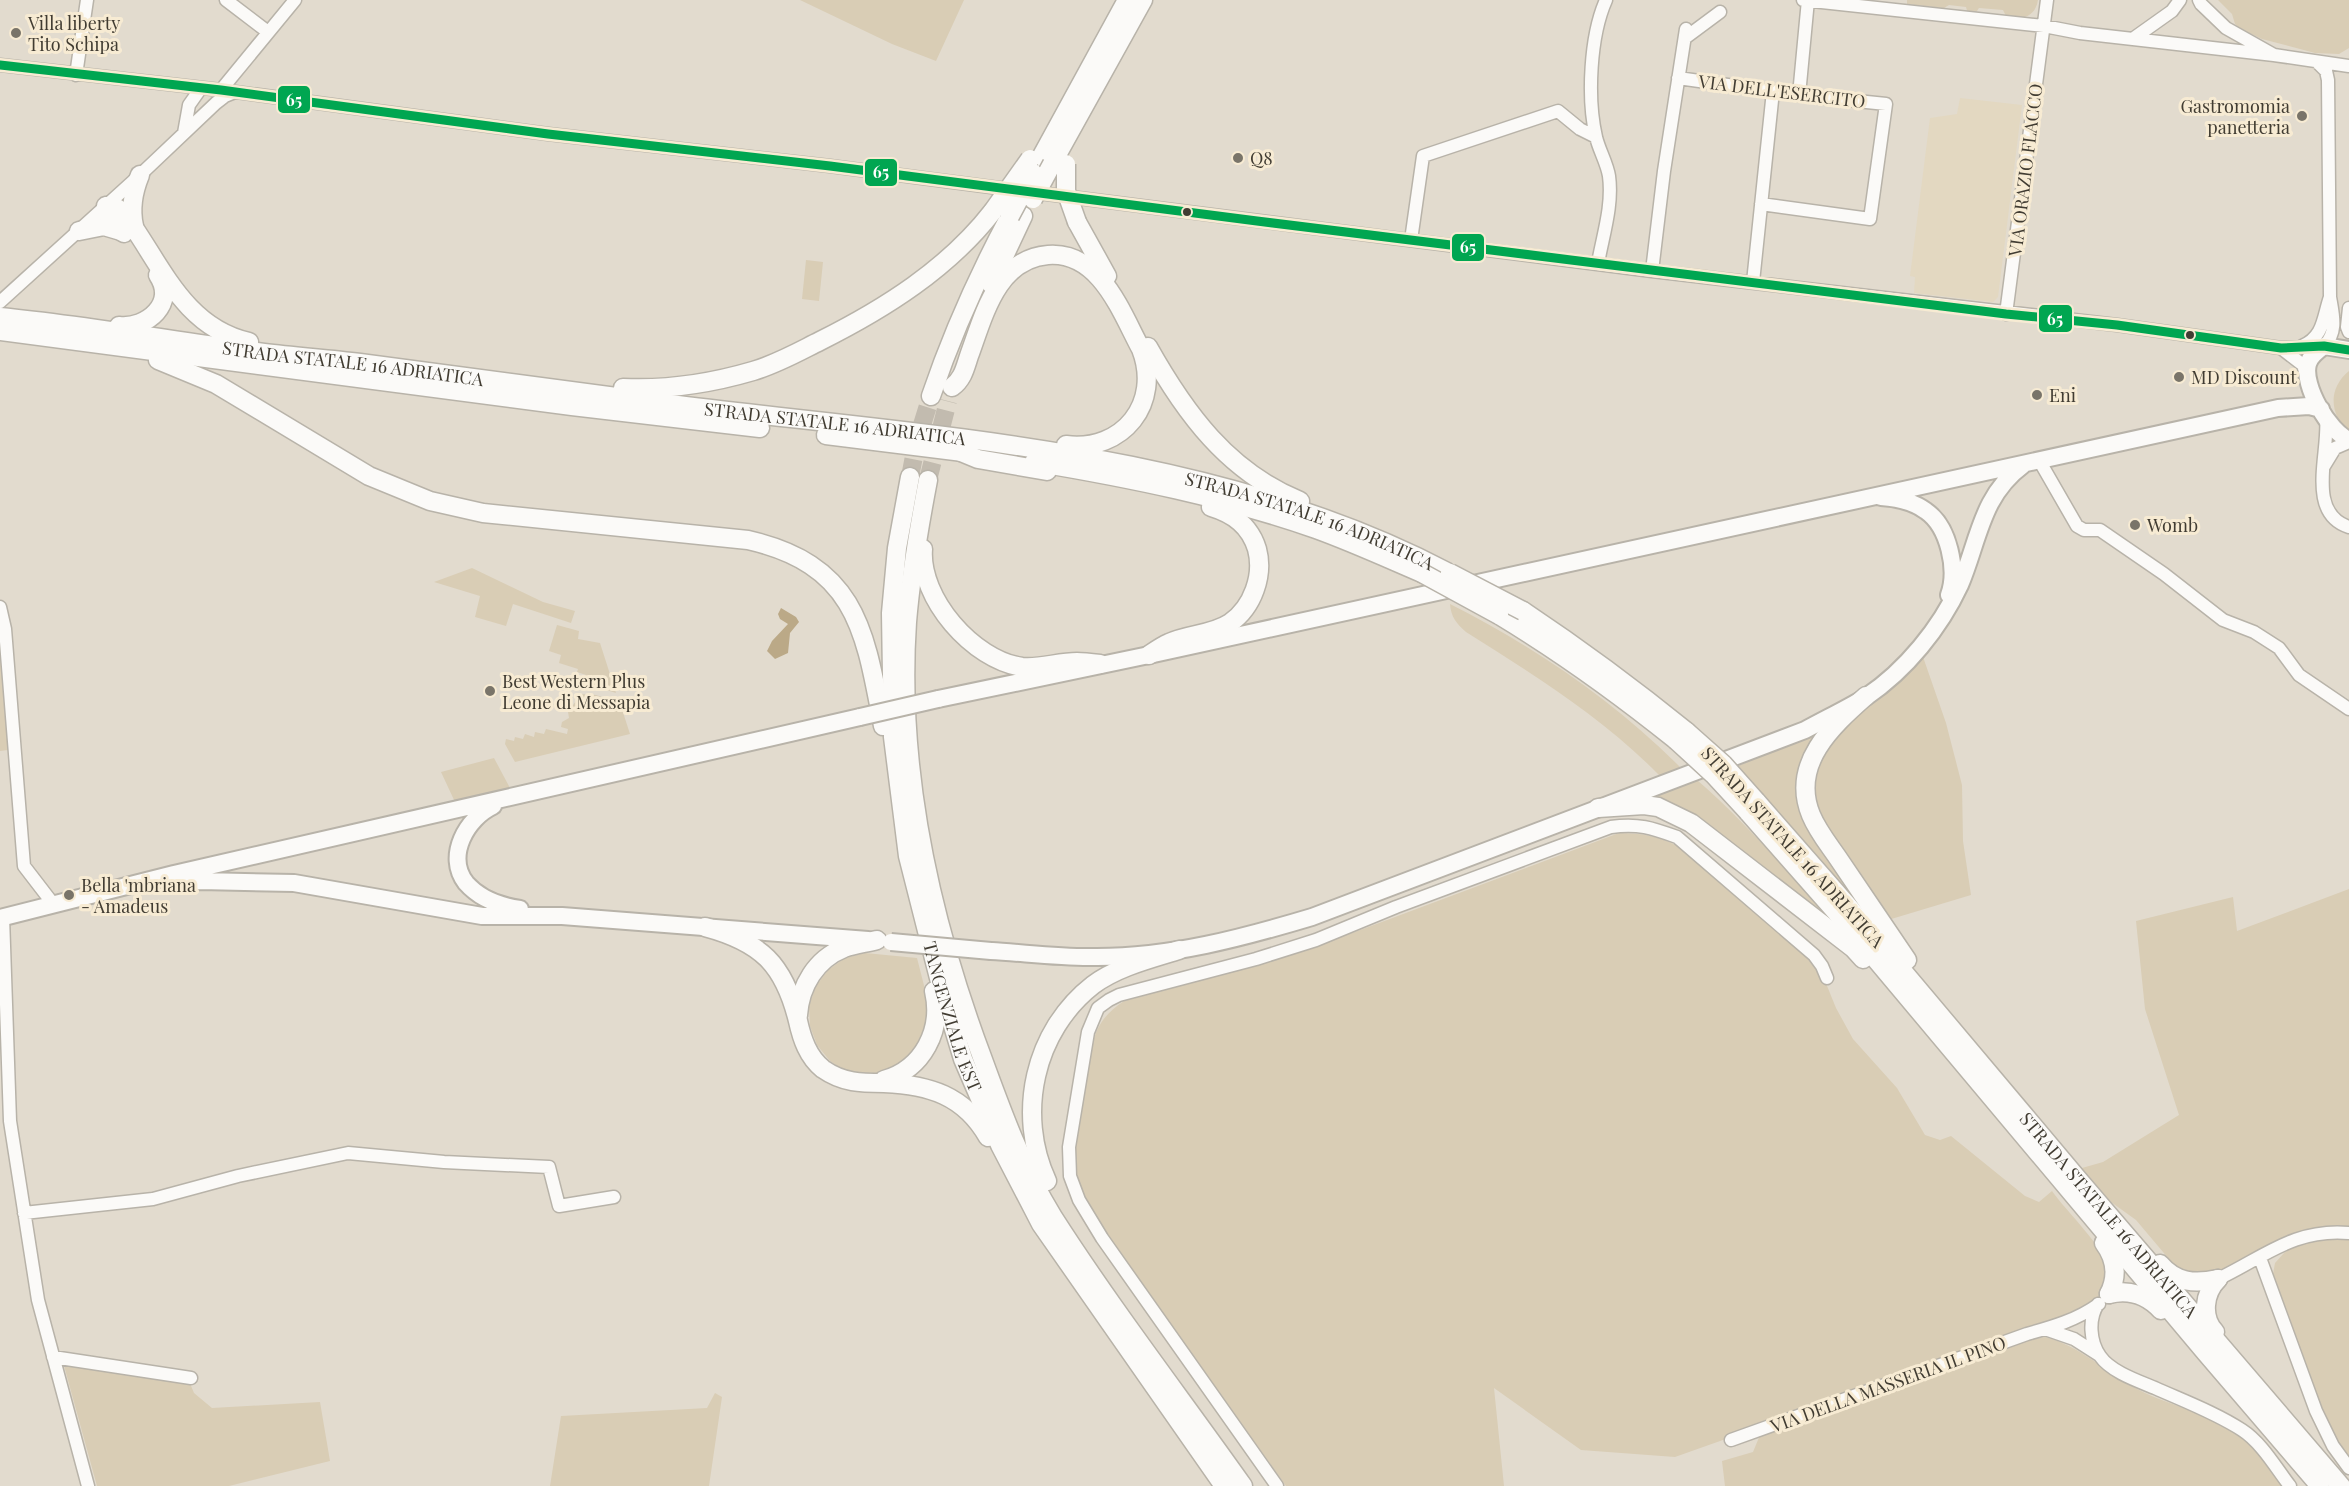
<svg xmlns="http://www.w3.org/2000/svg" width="2349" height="1486" font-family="'Playfair Display',serif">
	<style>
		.built { fill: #e3d8c1 }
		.green { fill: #d9cdb5 }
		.water { fill: #bba987 }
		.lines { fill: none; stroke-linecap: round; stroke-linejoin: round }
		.highway-tunnel { stroke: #c2bbaf; stroke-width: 18; stroke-dasharray: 18 9; stroke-linecap: butt }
		.minor-casing { stroke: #b8b3a9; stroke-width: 15 }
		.major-casing { stroke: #b8b3a9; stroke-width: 20 }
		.highway-casing { stroke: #b8b3a9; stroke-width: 21 }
		.minor { stroke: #fbfaf8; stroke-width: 12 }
		.major { stroke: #fbfaf8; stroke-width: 16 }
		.highway { stroke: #fbfaf8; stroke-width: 18 }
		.major-bridge-casing { stroke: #b8b3a9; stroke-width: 20; stroke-linecap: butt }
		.highway-bridge-casing { stroke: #b8b3a9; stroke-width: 21; stroke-linecap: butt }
		.major-bridge { stroke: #fbfaf8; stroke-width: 16 }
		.highway-bridge { stroke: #fbfaf8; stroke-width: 18 }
		.bus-1-casing { stroke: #f7ebd3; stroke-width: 14 }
		.bus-1 { stroke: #00a651; stroke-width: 9 }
		.poi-dot { fill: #797469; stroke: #f7ebd3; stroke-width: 2 }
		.bus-dot { fill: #413c32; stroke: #f7ebd3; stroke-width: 2 }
		.labels { text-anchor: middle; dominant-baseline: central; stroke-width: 6; stroke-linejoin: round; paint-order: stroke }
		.poi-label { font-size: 18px; fill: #413c32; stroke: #f7ebd3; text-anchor: start }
		.street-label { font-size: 18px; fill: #413c32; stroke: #f7ebd3 }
		.line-badge { stroke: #f7ebd3; stroke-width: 2 }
		.badge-label { font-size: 16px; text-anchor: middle; font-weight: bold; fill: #fff }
	</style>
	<rect width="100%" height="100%" fill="#e2dbce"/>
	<!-- built -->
	<path class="built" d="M1960 98 2022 105 1998 297 1993 302 1914 293 1915 277 1910 276 1930 118 1957 114Z"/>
	<!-- green -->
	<path class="green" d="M800 0H964L936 61 892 44Z
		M1907 0H2038C2035 18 2022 19 2007 18L2003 10 1979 8 1975 14H1968L1966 7 1949 5 1944 8 1907 4Z
		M2218 0H2349V48L2339 54 2315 53 2262 39 2239 28 2235 24 2232 14Z
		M806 260 823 262 819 301 802 299Z
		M2349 371V433C2330 415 2327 389 2349 371Z
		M472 568 543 602 575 611 571 623 513 604 506 626 475 617 480 596 434 582Z
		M1450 604C1537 648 1616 702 1685 772L1664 777 1659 775C1602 717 1534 675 1466 632 1456 623 1451 617 1450 604Z
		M557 625 579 631 578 639 600 643 616 693 584 683 586 675 577 672 578 669 559 663 561 655 549 651Z
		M0 652 8 750 0 751Z
		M1922 654 1946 723 1962 785 1963 841 1971 895 1888 920 1823 829 1812 794 1816 769 1834 735Z
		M581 694 596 695 620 703 630 734 515 762 505 744 506 739 514 741 515 737 523 739 525 734 534 737 535 732 544 734 546 729 567 734 568 729 561 727 562 722 569 718 568 712Z
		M1821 730 1801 785 1872 924 1731 769Z
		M494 758 510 788 455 802 441 772Z
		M1697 780C1750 826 1794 879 1840 932L1649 798Z
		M1619 833C1642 833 1659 836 1679 847L1813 960 1823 976 1836 1008 1853 1039 1897 1088 1925 1135 1940 1140 1951 1136 2025 1196 2039 1202 2052 1191C2065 1210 2107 1250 2109 1270 2110 1279 2106 1289 2100 1296 2089 1307 2073 1313 2060 1320L1675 1457 1581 1450 1494 1388 1504 1486H1286C1242 1424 1197 1363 1153 1301 1127 1265 1086 1216 1075 1173 1068 1143 1081 1107 1086 1078 1093 1042 1092 1022 1124 1001L1262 964 1355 932Z
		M2349 889V1230L2326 1227 2307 1230 2214 1275 2183 1272 2174 1265 2136 1220 2111 1202 2082 1168 2103 1162 2179 1115 2145 1009 2136 921 2233 897 2237 931Z
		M865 953 917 958 931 1013 919 1051 887 1074 867 1076 847 1072 830 1061 817 1045 810 1026 809 1006 816 986 828 970 845 958Z
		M2339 1237 2349 1239V1459L2329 1427 2286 1316 2273 1274 2275 1263 2284 1253 2298 1243Z
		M2045 1337C2080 1346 2106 1372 2137 1389 2174 1408 2218 1415 2249 1443 2263 1455 2273 1472 2285 1486H1725L1722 1461 1753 1452 1760 1435 2026 1341Z
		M63 1362 189 1381 194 1393 212 1408 320 1402 330 1461 229 1486H97Z
		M715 1393 722 1397 709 1486H550L561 1416 707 1408Z"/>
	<!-- water -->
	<path class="water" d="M781 608 796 617 799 622 790 633 788 653 775 659 767 651 772 641 788 624 780 619 778 614Z"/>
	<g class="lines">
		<!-- highway-tunnel -->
		<path class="highway-tunnel" d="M910 477 917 441 931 396
			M928 480 948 401"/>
		<defs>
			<path id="minor" d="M226 0 268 32
				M1803 0 2044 26 2080 33 2274 55
				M2199 0 2201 4 2226 28 2274 55 2349 66
				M1685 38 1720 12
				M2134 38 2172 11 2180 0
				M0 65 221 90 548 134 830 166 1014 190
				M76 75 87 0
				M1678 78 1799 95 1886 104 1870 219 1761 204
				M221 90 295 0
				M1799 95 1808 0
				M184 133 189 105 201 88
				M1031 192 1652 271 2117 325 2281 348 2324 346C2338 332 2333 315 2330 297
				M1411 240 1423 156 1558 111 1580 129 1596 137
				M1598 263C1603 235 1613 205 1609 176 1607 163 1599 150 1596 137 1587 98 1590 36 1606 0
				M1652 271 1664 171 1686 29
				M1753 282 1773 91
				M0 302 140 175 216 103 225 96 235 92
				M2349 308 2347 327 2349 332
				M2006 314 2047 0
				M2302 346C2324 337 2323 317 2330 297L2328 80 2326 71 2317 62
				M2281 348 2303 365 2307 377
				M2326 418C2330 451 2305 513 2349 527
				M2039 460 2077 526 2084 530H2100L2164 574 2223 620 2254 632 2279 648 2299 675 2349 709
				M2324 466 2335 448 2349 442
				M0 607 5 629 24 866 54 905
				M3 917 10 1121 38 1300 88 1486
				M24 1213 153 1199 238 1176 348 1153 444 1162 549 1167 559 1206 614 1197
				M2260 1258 2316 1411 2333 1446 2349 1468
				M2218 1279C2264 1257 2295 1228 2349 1233
				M2098 1304C2088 1319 2090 1342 2100 1356 2111 1372 2138 1381 2155 1388 2184 1401 2216 1413 2242 1430 2262 1443 2276 1468 2290 1486
				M2045 1329 2074 1339 2099 1355
				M53 1357 191 1378
				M1731 1440 2027 1334C2052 1327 2077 1320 2099 1304
				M1277 1486 1102 1238 1079 1200 1070 1176 1069 1147 1088 1032 1098 1008 1109 1000 1119 995 1256 959 1316 940 1396 907 1611 827C1638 823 1652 828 1677 837L1814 955 1822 966 1827 978"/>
			<path id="major" d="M2349 350 2324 346C2317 351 2310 356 2308 364 2302 385 2329 432 2349 440
				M1881 497C1896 498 1914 502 1926 511 1949 527 1958 570 1949 595
				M938 699 1149 655 2278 408 2309 406 2321 409
				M493 806C467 818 445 856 466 883 480 899 500 906 520 909
				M169 884 200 881 294 883 482 916H562L868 940
				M0 918 174 874 860 717
				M991 951C1026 953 1061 958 1097 957 1171 957 1242 938 1312 917L1805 730C1825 719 1846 709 1866 697 1906 670 1940 628 1960 585 1979 540 1981 496 2023 465"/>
			<g id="highway">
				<path d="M1038 163 1127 0"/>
				<path d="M1052 164 1143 0"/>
				<path d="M1077 222 1107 276"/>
				<path d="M134 226C130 208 133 192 140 175"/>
				<path d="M79 231 104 226 121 231"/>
				<path d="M124 233C113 225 108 220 106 206L115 207 123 212C160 261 182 327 249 342"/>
				<path d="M991 284 1023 216"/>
				<path id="s1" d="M0 317C88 326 176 341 264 353 296 357 328 359 360 363 463 376 566 391 669 404 926 436 1214 449 1447 572"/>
				<path d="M119 326C147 329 177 303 158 275"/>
				<path d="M0 331 572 406 760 428"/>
				<path d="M1148 347C1185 413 1228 472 1300 501"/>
				<path d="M158 360 216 384 369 476 430 501 483 513 748 540C857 565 865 631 883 726"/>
				<path d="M952 387C963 379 965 368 969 356 984 315 997 259 1048 255 1100 251 1121 312 1141 349 1162 403 1123 452 1066 445"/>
				<path d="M623 388C666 390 712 383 753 371 777 364 798 352 820 341 884 309 948 269 993 211"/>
				<path d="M931 396C952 334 978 276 1009 218"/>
				<path d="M826 435 963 452"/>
				<path d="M961 452 978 459 1047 471"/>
				<path d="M1034 462C1130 478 1224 497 1316 529 1352 542 1387 558 1422 573"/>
				<path id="s2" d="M910 477 897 548 891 613 893 737 908 856 941 986 963 1059 1000 1145 1041 1224 1224 1486"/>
				<path d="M928 480C919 527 911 574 907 622 897 771 930 918 982 1057 1002 1112 1022 1167 1053 1217 1112 1309 1180 1397 1243 1486"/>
				<path d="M923 549C919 598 973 660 1022 667 1040 669 1058 662 1077 662 1084 662 1092 663 1100 664"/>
				<path d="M1523 611C1580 649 1634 689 1687 732"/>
				<path d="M1499 615C1562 653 1620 695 1676 740"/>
				<path d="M1149 655C1155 651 1162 646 1169 643 1188 634 1212 635 1230 623 1253 607 1264 575 1257 549 1250 526 1234 514 1211 507"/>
				<path d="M1866 696C1832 726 1790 764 1811 815 1818 832 1830 846 1840 861 1862 894 1885 927 1907 960"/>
				<path id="s3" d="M1756 801 1848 906 2077 1178 2341 1486"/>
				<path d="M1598 808 1644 805 1658 807 1691 823 1853 948 1863 959"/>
				<path d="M1748 812 1837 913 2206 1353 2320 1486"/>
				<path d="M705 927C761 942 784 964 798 1021 802 1039 808 1057 823 1069 843 1083 861 1083 884 1083 929 1085 964 1095 988 1137"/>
				<path d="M798 1015C800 986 816 959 844 948 855 944 866 943 877 940"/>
				<path d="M884 1080C923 1069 943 1030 934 991"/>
				<path d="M1047 1181C1016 1114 1034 1031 1093 985 1117 967 1150 959 1179 950"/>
				<path d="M2104 1243C2116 1259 2118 1276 2109 1294"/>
				<path d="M2160 1264C2176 1283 2195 1284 2218 1279"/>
				<path d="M2109 1294C2129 1289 2147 1295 2161 1310"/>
				<path d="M2215 1332C2201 1317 2204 1293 2218 1279"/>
			</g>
		</defs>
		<!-- minor casing -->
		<use href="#minor" class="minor-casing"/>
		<!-- major casing -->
		<use href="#major" class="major-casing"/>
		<!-- highway casing -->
		<use href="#highway" class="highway-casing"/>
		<!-- minor -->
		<use href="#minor" class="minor"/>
		<!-- major -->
		<use href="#major" class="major"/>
		<!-- highway -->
		<use href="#highway" class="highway"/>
		<defs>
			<path id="major-bridge" d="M860 717 938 699
				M891 942 991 951"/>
			<path id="highway-bridge" d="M1066 164V191L1077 222
				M1033 199 1052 164
				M993 211 1030 159
				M1010 216 1033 173
				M1422 573 1499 615
				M1450 573 1523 611
				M1687 732 1723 764 1756 801
				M1676 740 1713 774 1748 812"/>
		</defs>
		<!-- major-bridge casing -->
		<use href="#major-bridge" class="major-bridge-casing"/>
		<!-- highway-bridge casing -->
		<use href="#highway-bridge" class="highway-bridge-casing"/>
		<!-- major-bridge -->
		<use href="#major-bridge" class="major-bridge"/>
		<!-- highway-bridge -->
		<use href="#highway-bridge" class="highway-bridge"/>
		<defs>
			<path id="bus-1" d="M0 65 221 90 548 134 830 166 1257 221 2006 314 2117 325 2281 348 2324 346 2349 350"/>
		</defs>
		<!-- bus-1 casing -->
		<use href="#bus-1" class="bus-1-casing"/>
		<!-- bus-1 -->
		<use href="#bus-1" class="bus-1"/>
	</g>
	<!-- markers -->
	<g class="poi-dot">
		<circle cx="16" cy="33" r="6"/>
		<circle cx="2302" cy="116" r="6"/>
		<circle cx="1238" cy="158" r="6"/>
		<circle cx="2179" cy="377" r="6"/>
		<circle cx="2037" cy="395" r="6"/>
		<circle cx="2135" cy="525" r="6"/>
		<circle cx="490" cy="691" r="6"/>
		<circle cx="69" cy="895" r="6"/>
	</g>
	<g class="bus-dot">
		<circle cx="1187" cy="212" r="5"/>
		<circle cx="2190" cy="335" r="5"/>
	</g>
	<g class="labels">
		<!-- poi labels -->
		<g class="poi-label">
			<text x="28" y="23">Villa liberty<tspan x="28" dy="21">Tito Schipa</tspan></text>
			<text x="2290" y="106" text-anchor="end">Gastromomia<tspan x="2290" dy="21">panetteria</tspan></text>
			<text x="1250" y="158">Q8</text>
			<text x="2191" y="377">MD Discount</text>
			<text x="2049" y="395">Eni</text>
			<text x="2147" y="525">Womb</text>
			<text x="502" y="681">Best Western Plus<tspan x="502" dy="21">Leone di Messapia</tspan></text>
			<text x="81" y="885">Bella 'mbriana<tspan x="81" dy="21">- Amadeus</tspan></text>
		</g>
		<!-- street labels -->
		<g class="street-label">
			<text transform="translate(1782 91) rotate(7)">VIA DELL'ESERCITO</text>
			<text transform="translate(2025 170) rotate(-83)">VIA ORAZIO FLACCO</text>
			<text stroke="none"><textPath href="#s1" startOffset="356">STRADA STATALE 16 ADRIATICA</textPath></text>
			<text stroke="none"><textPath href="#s1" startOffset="842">STRADA STATALE 16 ADRIATICA</textPath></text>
			<text stroke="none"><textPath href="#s1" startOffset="1328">STRADA STATALE 16 ADRIATICA</textPath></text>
			<text transform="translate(1793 847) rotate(48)">STRADA STATALE 16 ADRIATICA</text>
			<text stroke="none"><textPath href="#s2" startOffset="548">TANGENZIALE EST</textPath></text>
			<text stroke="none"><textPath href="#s3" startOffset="544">STRADA STATALE 16 ADRIATICA</textPath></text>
			<text transform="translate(1888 1384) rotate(-20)">VIA DELLA MASSERIA IL PINO</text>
		</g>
	</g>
	<g class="line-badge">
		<rect x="277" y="85" width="34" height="29" rx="6" fill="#00a651"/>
		<rect x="864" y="158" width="34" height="29" rx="6" fill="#00a651"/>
		<rect x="1451" y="233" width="34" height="29" rx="6" fill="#00a651"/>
		<rect x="2038" y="304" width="35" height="29" rx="6" fill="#00a651"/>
	</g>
	<g class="badge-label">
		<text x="294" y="106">65</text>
		<text x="881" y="178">65</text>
		<text x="1468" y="253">65</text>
		<text x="2055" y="325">65</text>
	</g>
</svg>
